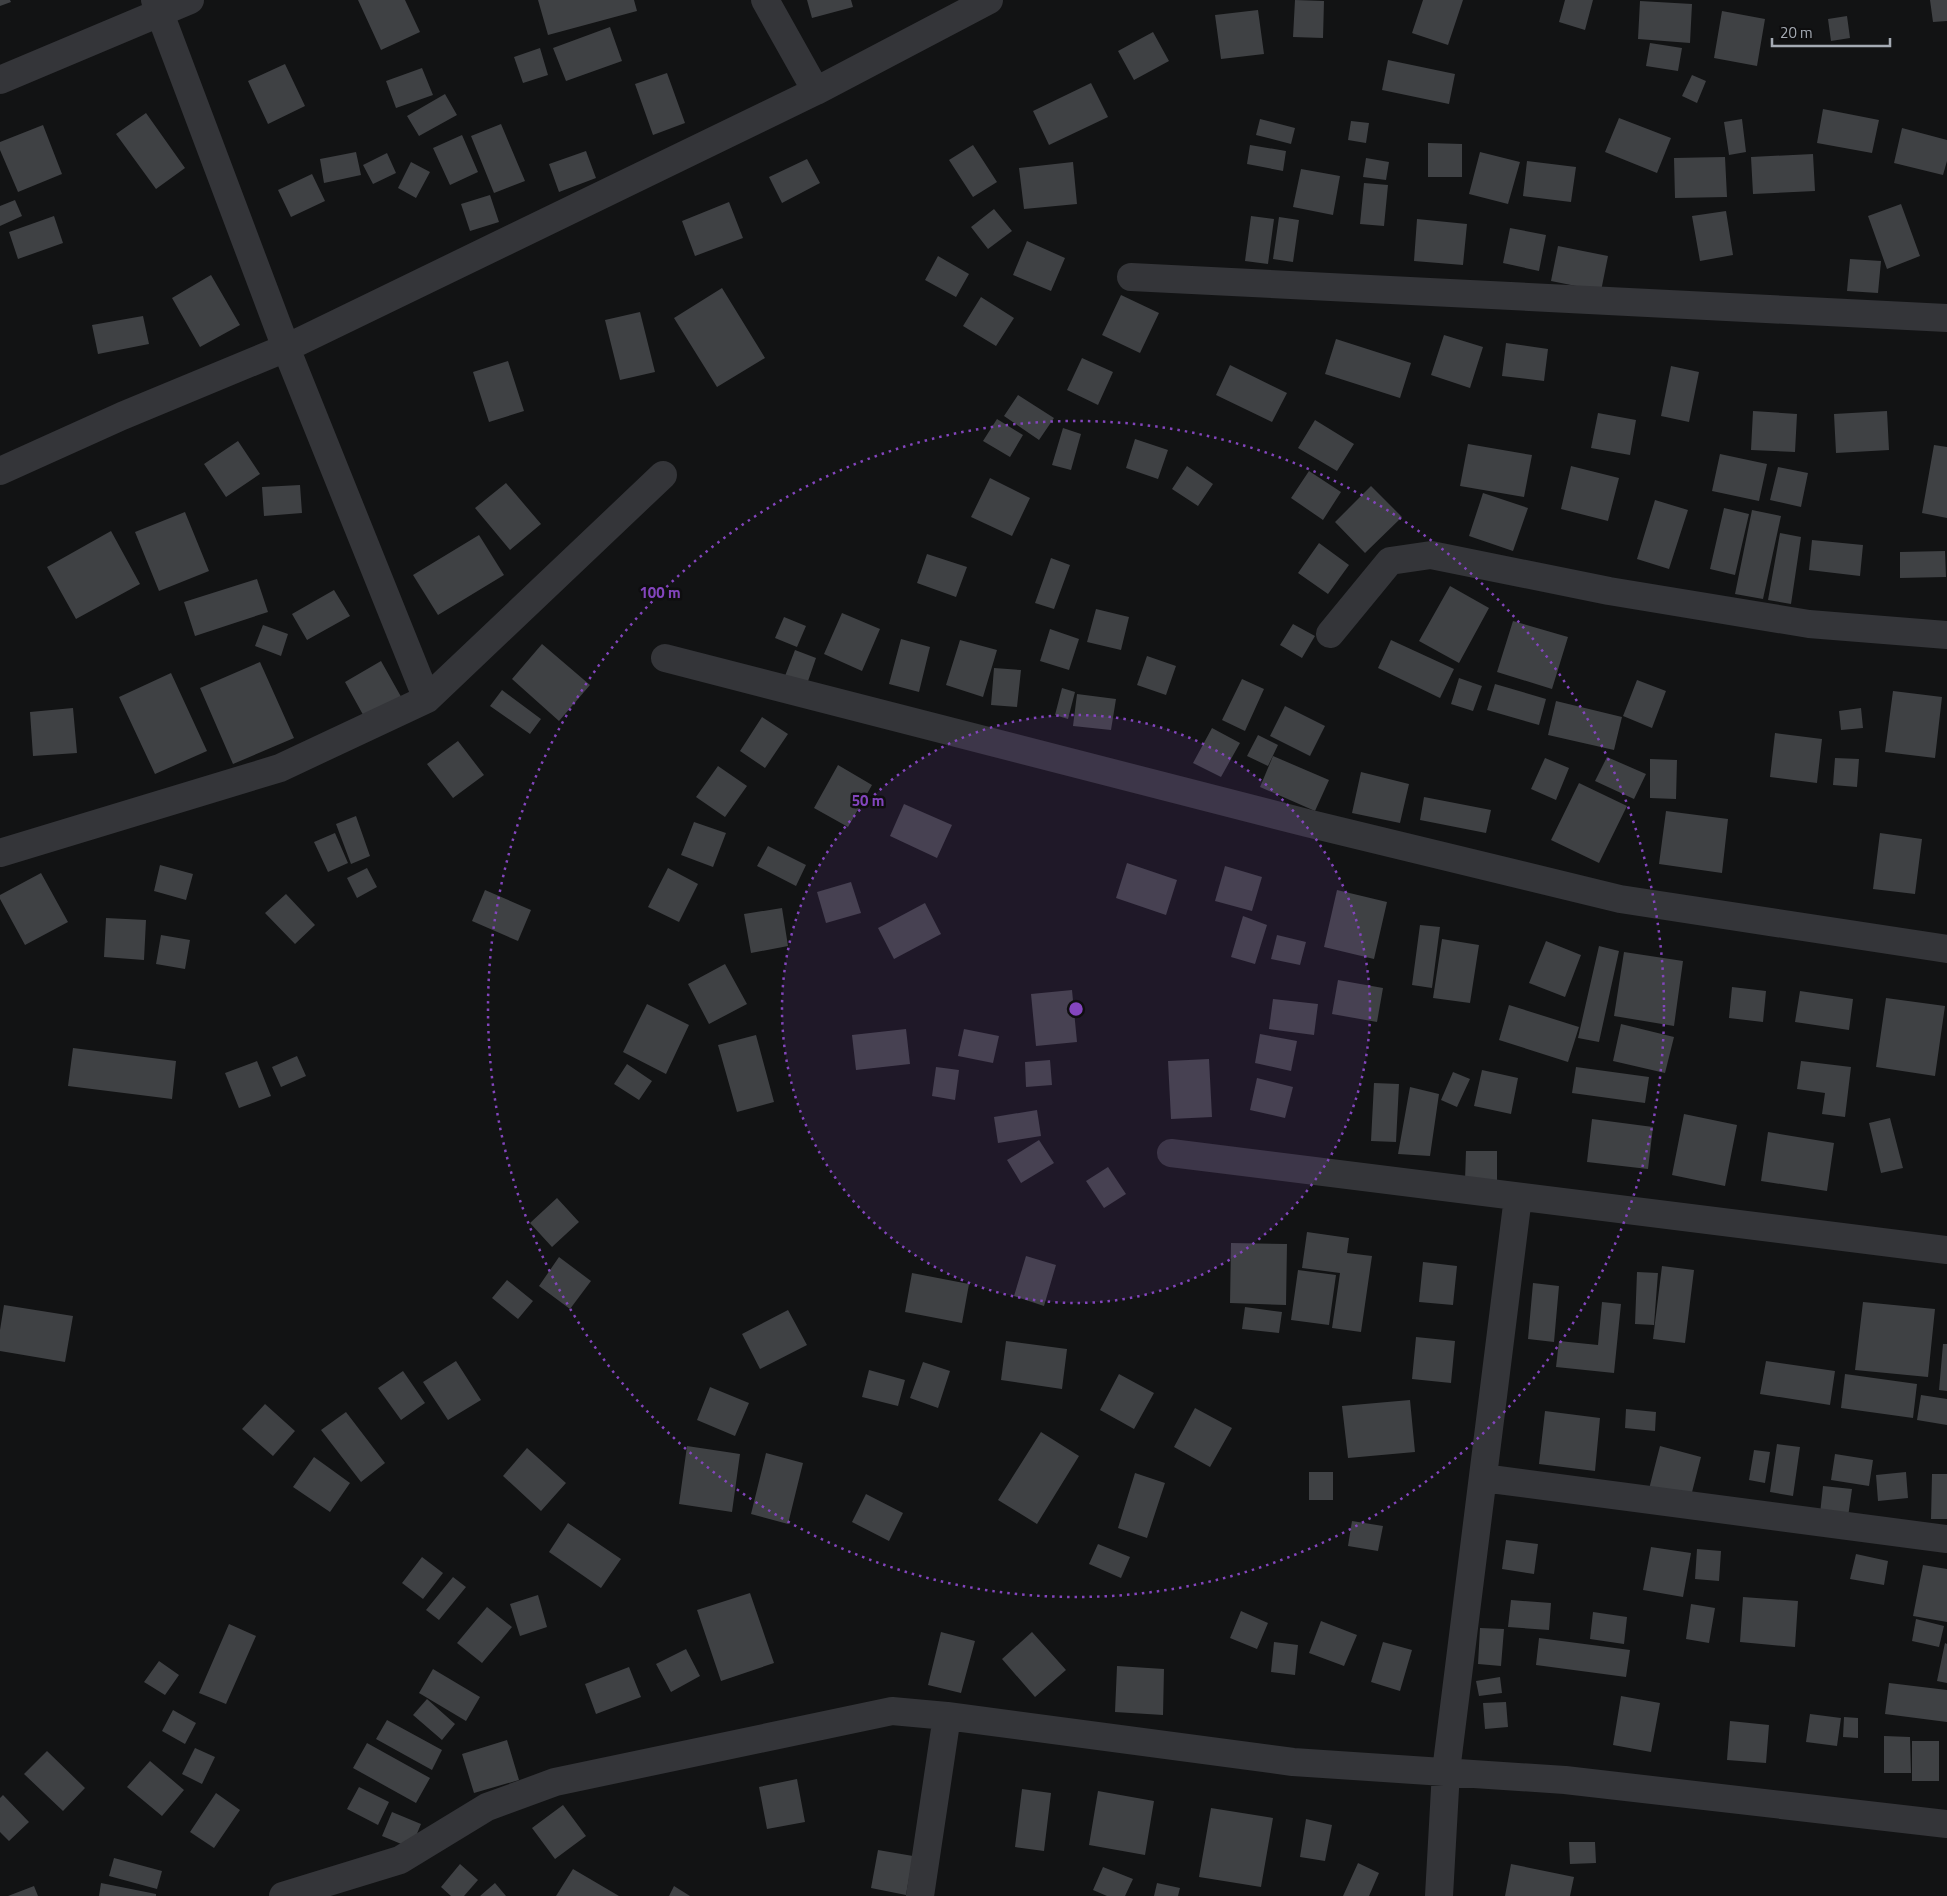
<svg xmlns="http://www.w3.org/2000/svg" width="1947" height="1896" font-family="'Titillium Web',sans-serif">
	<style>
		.building { fill: #3f4144 }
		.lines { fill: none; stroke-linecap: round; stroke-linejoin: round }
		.minor { stroke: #343539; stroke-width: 28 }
		.ring { fill: none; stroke: #8345bd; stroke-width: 2.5; stroke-dasharray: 2.5 5 }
		.centre { fill: #8345bd; stroke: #0e0e0f; stroke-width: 2.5 }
		.ring-label { font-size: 15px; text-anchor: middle; font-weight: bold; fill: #8345bd; stroke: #0e0e0f; stroke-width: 5; stroke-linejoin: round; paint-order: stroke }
	</style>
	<rect width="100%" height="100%" fill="#121314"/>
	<!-- building -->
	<path class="building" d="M0 0H10L11 2 0 6Z
		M358 0H405L420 32 381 50Z
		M538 0H634L637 11 548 35Z
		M807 0H851L853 7 812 18Z
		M1295 0 1324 1 1323 38 1293 37Z
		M1423 0H1463L1448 45 1412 33Z
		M1565 0H1593L1585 30 1559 22Z
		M1930 0H1947V21L1933 22Z
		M1640 1 1692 4 1690 43 1638 39Z
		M1258 10 1264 54 1221 59 1215 15Z
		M1722 11 1765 19 1757 66 1714 58Z
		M1847 16 1850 38 1831 41 1828 19Z
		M610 27 622 61 566 81 553 48Z
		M1153 32 1169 61 1134 80 1118 51Z
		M1650 43 1682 48 1678 71 1646 66Z
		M540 48 548 75 523 83 514 57Z
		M1388 60 1455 74 1449 104 1382 90Z
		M285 64 305 106 268 124 248 81Z
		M422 68 433 95 396 108 386 81Z
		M667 73 685 123 653 135 635 84Z
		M1692 75 1706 81 1697 103 1682 96Z
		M1091 83 1108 117 1049 145 1033 111Z
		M445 94 457 115 419 136 407 116Z
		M1823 109 1879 120 1872 153 1817 143Z
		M146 113 185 168 156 189 116 134Z
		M1619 118 1671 138 1657 173 1605 152Z
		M1260 119 1295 128 1291 144 1256 135Z
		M1742 119 1746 152 1729 155 1724 122Z
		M1351 121 1369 123 1366 143 1348 140Z
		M501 124 525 181 494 193 471 136Z
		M43 125 62 174 18 192 0 150V142Z
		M1902 128 1947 140V161L1943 175 1894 163Z
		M462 135 478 172 450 185 433 148Z
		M1428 143 1462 144V177H1428Z
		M973 145 997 182 973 197 949 160Z
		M1250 145 1286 151 1283 171 1247 164Z
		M586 151 596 178 559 192 549 164Z
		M356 152 361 175 324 183 320 159Z
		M1480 152 1520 162 1508 204 1469 194Z
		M387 153 396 173 373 184 363 165Z
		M1813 154 1815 191 1753 194 1751 157Z
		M1725 157 1727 197 1675 198 1674 158Z
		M1366 158 1389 162 1386 180 1363 177Z
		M807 159 820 183 782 203 769 177Z
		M1527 161 1576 167 1571 202 1523 196Z
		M411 162 430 172 416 198 398 188Z
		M1073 162 1077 204 1024 209 1019 168Z
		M1301 169 1340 176 1333 215 1293 207Z
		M312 174 325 201 291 217 278 190Z
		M1364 183 1388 185 1384 226 1360 224Z
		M490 195 499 222 470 231 461 204Z
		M15 200 22 216 0 226V206Z
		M729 202 743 238 695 256 682 221Z
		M1901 204 1920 256 1887 269 1868 216Z
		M994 209 1012 231 988 249 971 227Z
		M1726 211 1733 255 1700 261 1692 216Z
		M54 216 63 243 18 259 9 232Z
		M1251 216 1274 219 1268 264 1245 261Z
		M1279 217 1299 220 1293 262 1273 259Z
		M1417 219 1467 224 1463 265 1414 261Z
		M1510 228 1546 235 1539 271 1503 263Z
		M1027 241 1065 258 1051 291 1013 275Z
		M1558 246 1608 256 1601 291 1551 281Z
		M938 256 969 274 956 297 925 280Z
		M1850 259 1881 261 1878 293 1847 291Z
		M211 275 240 325 200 347 172 298Z
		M722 288 765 358 717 387 674 318Z
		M1121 295 1159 313 1140 353 1102 335Z
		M981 297 1014 318 996 346 963 326Z
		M640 312 655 372 620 380 605 320Z
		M143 316 149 344 98 354 92 325Z
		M1444 335 1483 347 1470 388 1431 375Z
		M1336 339 1411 363 1400 398 1325 374Z
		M1506 343 1548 349 1544 381 1502 376Z
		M1082 358 1113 372 1098 405 1067 390Z
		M508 361 524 411 489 422 473 372Z
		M1230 365 1287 393 1272 422 1216 395Z
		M1671 366 1699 372 1689 422 1661 416Z
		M1018 395 1054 418 1039 440 1004 416Z
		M1753 411 1797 414 1795 452 1751 450Z
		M1887 411 1889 450 1836 453 1834 414Z
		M1598 413 1636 420 1630 455 1591 448Z
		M997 419 1023 435 1010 457 983 441Z
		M1315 420 1354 444 1337 471 1298 448Z
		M1063 428 1081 434 1071 470 1052 465Z
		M1135 439 1168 450 1158 479 1126 468Z
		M238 441 260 474 226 497 204 464Z
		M1468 444 1532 455 1524 497 1460 486Z
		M1934 445 1947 447V518L1922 513Z
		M1720 454 1767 464 1759 501 1712 491Z
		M1187 466 1213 484 1198 506 1172 489Z
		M1571 466 1619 478 1608 521 1561 509Z
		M1778 467 1808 473 1801 507 1770 500Z
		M1309 471 1341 492 1323 520 1291 498Z
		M990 478 1030 498 1012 536 971 517Z
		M506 483 541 524 510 550 475 508Z
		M300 485 302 513 264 516 262 487Z
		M1371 486 1402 517 1365 553 1335 522Z
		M1483 493 1528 508 1513 551 1469 536Z
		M1655 500 1688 510 1669 569 1637 559Z
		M1724 508 1749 514 1735 575 1710 569Z
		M1752 510 1781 516 1763 599 1735 594Z
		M185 512 209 571 159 591 135 532Z
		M111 531 140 584 76 619 47 567Z
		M1780 533 1801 537 1791 604 1768 600Z
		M479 535 504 575 438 615 413 575Z
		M1812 540 1863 545 1860 576 1809 570Z
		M1319 543 1349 565 1328 594 1298 573Z
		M1945 551 1946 577 1900 578V552Z
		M927 554 967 567 956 597 917 583Z
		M1051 558 1070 565 1054 609 1035 603Z
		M257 579 268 612 195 636 184 602Z
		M1450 586 1489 608 1459 663 1419 641Z
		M334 590 350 616 307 640 292 614Z
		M1096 609 1129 617 1121 650 1087 642Z
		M842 613 880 629 862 671 824 654Z
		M784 617 806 626 797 647 775 638Z
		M1513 621 1568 637 1552 689 1497 672Z
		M1293 624 1315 636 1302 658 1280 645Z
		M263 625 288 634 281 656 255 646Z
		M1050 629 1079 639 1069 670 1040 661Z
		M901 639 930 647 919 692 889 684Z
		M960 640 997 650 983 697 946 685Z
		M1391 640 1454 669 1440 698 1378 668Z
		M542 644 590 685 559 721 512 679Z
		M795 650 816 658 807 684 785 676Z
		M1147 656 1176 666 1166 695 1137 685Z
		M381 661 404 702 367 722 345 682Z
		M260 662 294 738 233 764 200 688Z
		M994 668 1021 670 1017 707 991 705Z
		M171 673 207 751 155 774 119 697Z
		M1459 678 1482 686 1473 711 1451 704Z
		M1242 679 1264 689 1245 731 1222 720Z
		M1637 680 1666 691 1652 728 1623 716Z
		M1495 684 1546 699 1539 725 1487 710Z
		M1062 688 1075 692 1068 719 1055 715Z
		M502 690 541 719 530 734 490 706Z
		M1893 691 1942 697 1935 758 1885 752Z
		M1077 694 1116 699 1111 730 1073 726Z
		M1556 701 1622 717 1614 750 1548 735Z
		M1285 706 1325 726 1310 756 1270 736Z
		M73 708 77 753 33 756 30 712Z
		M1861 708 1863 728 1841 730 1839 711Z
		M762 717 788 734 765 768 740 751Z
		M1212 728 1240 743 1221 777 1193 763Z
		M1775 733 1822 739 1817 783 1770 777Z
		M1258 735 1278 745 1268 766 1247 756Z
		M458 741 484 775 453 798 427 764Z
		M1273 756 1329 780 1315 811 1260 787Z
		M1607 757 1646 774 1634 799 1595 781Z
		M1545 758 1569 768 1556 800 1531 789Z
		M1835 758 1859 759 1857 787 1833 785Z
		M1650 759 1677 760 1676 799 1650 798Z
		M838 765 872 785 848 827 814 808Z
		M718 766 747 786 725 817 696 797Z
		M1361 772 1409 784 1400 823 1352 813Z
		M1579 783 1627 806 1599 863 1551 840Z
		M1424 797 1491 810 1486 833 1420 820Z
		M904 804 952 825 937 858 890 836Z
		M1666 811 1728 819 1722 873 1659 864Z
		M356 816 370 856 351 864 336 824Z
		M694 822 726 833 713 867 681 855Z
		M335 833 348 863 328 872 314 842Z
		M1880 833 1922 839 1915 894 1873 889Z
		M768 846 806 865 796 886 757 866Z
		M1127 863 1177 880 1166 915 1116 898Z
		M160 865 193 874 186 900 154 891Z
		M1225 866 1262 877 1252 911 1215 901Z
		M367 868 377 887 357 898 347 878Z
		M668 868 698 884 679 922 648 907Z
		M41 873 68 922 25 945 0 899V895Z
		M851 882 861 913 826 923 817 892Z
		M485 890 531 910 518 941 472 921Z
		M1337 890 1387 902 1374 959 1324 947Z
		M286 894 315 925 295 944 265 913Z
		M925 903 941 934 894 959 878 928Z
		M782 908 788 946 751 953 744 914Z
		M1243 916 1267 925 1255 964 1231 957Z
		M106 918 146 920 144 960 104 957Z
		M1420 925 1440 927 1432 988 1412 985Z
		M161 935 190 940 185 969 156 964Z
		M1277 935 1306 942 1300 965 1271 959Z
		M1442 939 1479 945 1470 1003 1433 998Z
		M1546 941 1581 955 1565 997 1529 983Z
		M1599 946 1619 951 1599 1042 1578 1038Z
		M1624 952 1683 961 1674 1026 1614 1016Z
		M725 964 747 1004 709 1024 688 984Z
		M1338 980 1383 988 1377 1022 1332 1014Z
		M1732 987 1766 991 1763 1022 1729 1018Z
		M1072 990 1077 1042 1036 1046 1031 994Z
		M1800 991 1853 999 1849 1030 1795 1022Z
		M1886 998 1945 1006 1935 1076 1876 1067Z
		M1273 999 1318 1004 1314 1035 1269 1029Z
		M647 1004 689 1025 666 1074 623 1052Z
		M1509 1005 1579 1027 1568 1062 1499 1040Z
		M1621 1024 1674 1037 1665 1073 1613 1061Z
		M906 1029 910 1064 856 1070 852 1035Z
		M964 1029 999 1036 993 1063 958 1056Z
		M1260 1034 1297 1041 1291 1071 1255 1063Z
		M756 1035 774 1102 737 1112 718 1045Z
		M73 1048 176 1061 172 1099 68 1086Z
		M297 1056 306 1076 281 1087 272 1067Z
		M1209 1059 1212 1117 1171 1119 1168 1061Z
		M1050 1060 1052 1085 1026 1087 1025 1062Z
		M257 1061 271 1096 239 1108 225 1073Z
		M1801 1061 1851 1067 1845 1117 1822 1114 1825 1093 1797 1089Z
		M627 1064 652 1081 639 1100 614 1084Z
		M936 1067 959 1070 955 1100 932 1096Z
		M1576 1067 1649 1077 1645 1103 1572 1093Z
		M1482 1070 1518 1078 1511 1114 1474 1106Z
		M1453 1072 1470 1079 1457 1107 1441 1100Z
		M1257 1078 1293 1087 1285 1118 1250 1110Z
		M1374 1083 1399 1084 1396 1142 1371 1141Z
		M1410 1087 1439 1094 1430 1156 1398 1154Z
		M1037 1110 1041 1136 998 1143 994 1117Z
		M1684 1114 1737 1125 1725 1186 1672 1175Z
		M1890 1118 1903 1168 1881 1173 1869 1123Z
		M1592 1119 1653 1127 1648 1169 1587 1162Z
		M1768 1132 1834 1143 1827 1191 1761 1181Z
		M1039 1140 1054 1163 1021 1183 1007 1160Z
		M1466 1151H1497V1181L1465 1180Z
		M1108 1167 1126 1194 1104 1208 1086 1181Z
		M557 1198 579 1222 552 1247 530 1223Z
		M1307 1232 1349 1238 1347 1253 1372 1256 1361 1332 1332 1328 1340 1273 1302 1268Z
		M1231 1243 1287 1244 1286 1305 1230 1303Z
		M1026 1256 1056 1265 1044 1306 1014 1296Z
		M559 1257 591 1281 570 1309 539 1286Z
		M1423 1262 1457 1266 1453 1305 1419 1302Z
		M1662 1266 1694 1270 1685 1343 1653 1339Z
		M1298 1270 1336 1275 1329 1325 1291 1320Z
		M1637 1272 1658 1273 1654 1325 1635 1324Z
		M912 1273 969 1284 962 1323 905 1312Z
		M507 1280 533 1301 518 1319 492 1298Z
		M1533 1283 1559 1286 1554 1342 1528 1339Z
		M1602 1302 1621 1304 1614 1373 1556 1367 1559 1341 1598 1345Z
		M1863 1302 1935 1309 1928 1377 1855 1370Z
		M4 1305 73 1316 65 1362 0 1351V1330Z
		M1245 1307 1282 1312 1279 1333 1242 1329Z
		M788 1310 807 1345 760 1369 742 1334Z
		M1416 1337 1455 1341 1451 1383 1412 1379Z
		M1006 1341 1067 1349 1062 1389 1001 1380Z
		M1943 1344H1947V1391L1939 1390Z
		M456 1361 481 1400 448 1420 423 1382Z
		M1766 1361 1835 1371 1830 1405 1760 1394Z
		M923 1362 950 1371 938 1408 910 1398Z
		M869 1370 905 1380 898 1406 862 1397Z
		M403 1371 425 1403 401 1420 378 1388Z
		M1119 1374 1154 1393 1134 1429 1100 1410Z
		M1845 1374 1917 1384 1913 1418 1841 1408Z
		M710 1387 749 1403 735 1436 697 1420Z
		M1921 1395 1947 1399V1425L1917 1420Z
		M1410 1400 1415 1452 1348 1458 1342 1406Z
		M265 1404 295 1431 273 1456 242 1429Z
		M1195 1408 1232 1428 1210 1467 1174 1447Z
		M1626 1409 1656 1412 1655 1431 1625 1428Z
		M1545 1411 1600 1418 1595 1471 1539 1464Z
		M346 1412 385 1463 361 1482 321 1430Z
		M1041 1432 1079 1456 1037 1524 998 1500Z
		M1777 1444 1800 1447 1793 1496 1770 1492Z
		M687 1446 740 1454 732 1512 679 1504Z
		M1660 1446 1701 1457 1690 1500 1649 1489Z
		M527 1448 566 1483 541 1511 503 1476Z
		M1754 1450 1770 1452 1765 1483 1749 1480Z
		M766 1453 803 1463 788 1524 751 1514Z
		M1835 1454 1873 1460 1869 1486 1831 1480Z
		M314 1457 350 1483 330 1512 293 1487Z
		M1309 1472H1333V1500H1309Z
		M1906 1472 1908 1498 1878 1501 1876 1475Z
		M1135 1473 1165 1483 1147 1538 1118 1528Z
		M1932 1474H1947V1519H1931Z
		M1823 1486 1852 1489 1848 1517 1820 1514Z
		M866 1494 903 1513 889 1541 852 1522Z
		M1352 1521 1383 1526 1378 1551 1348 1546Z
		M568 1523 621 1559 601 1588 549 1552Z
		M1506 1540 1538 1544 1534 1574 1502 1569Z
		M1098 1544 1130 1557 1121 1578 1089 1564Z
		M1651 1547 1691 1553 1683 1597 1643 1590Z
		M1697 1549 1721 1551 1719 1581 1695 1579Z
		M1856 1554 1888 1561 1884 1585 1850 1579Z
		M422 1557 443 1573 423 1599 402 1583Z
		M1923 1565 1947 1569V1622L1913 1616Z
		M453 1577 466 1587 439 1620 426 1610Z
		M750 1593 774 1663 721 1681 697 1610Z
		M538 1595 547 1627 520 1636 510 1604Z
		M1743 1597 1798 1601 1795 1647 1740 1642Z
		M1511 1600 1551 1603 1549 1630 1508 1627Z
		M1691 1604 1715 1608 1709 1643 1686 1639Z
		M487 1607 512 1627 482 1663 457 1643Z
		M1241 1611 1268 1623 1257 1649 1230 1638Z
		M1593 1612 1627 1617 1624 1644 1590 1639Z
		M1916 1619 1944 1626 1939 1647 1912 1641Z
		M1321 1621 1357 1635 1344 1666 1309 1653Z
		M229 1624 256 1636 226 1704 199 1693Z
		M1480 1628 1504 1629 1501 1666 1478 1664Z
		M941 1632 975 1641 961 1693 928 1685Z
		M1032 1632 1066 1670 1035 1697 1002 1659Z
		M1539 1638 1630 1650 1626 1677 1536 1665Z
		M1274 1642 1298 1645 1295 1675 1271 1672Z
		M1383 1642 1412 1650 1400 1691 1371 1682Z
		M1945 1643 1947 1644V1683L1937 1681Z
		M686 1649 700 1676 671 1692 656 1664Z
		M159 1661 179 1675 165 1695 144 1682Z
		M1117 1666 1164 1669 1163 1715 1115 1712Z
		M629 1667 641 1697 596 1714 585 1684Z
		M433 1669 480 1697 466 1721 419 1693Z
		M1500 1677 1502 1693 1479 1696 1476 1681Z
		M1889 1683 1947 1690V1722L1885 1714Z
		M1621 1696 1660 1703 1651 1752 1613 1745Z
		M427 1699 455 1724 442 1740 413 1715Z
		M1506 1702 1508 1727 1485 1729 1483 1703Z
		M173 1710 196 1723 185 1744 162 1731Z
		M1810 1714 1841 1718 1837 1746 1806 1742Z
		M1844 1717 1858 1718V1738L1843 1737Z
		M387 1720 442 1750 432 1770 376 1739Z
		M1730 1721 1769 1725 1766 1763 1727 1760Z
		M1884 1736 1910 1737 1911 1773H1884Z
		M507 1740 519 1780 474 1793 462 1754Z
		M1912 1741H1939V1781H1912Z
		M367 1743 430 1778 416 1803 353 1768Z
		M195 1748 215 1757 202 1784 182 1774Z
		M47 1751 85 1788 63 1811 24 1774Z
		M150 1761 184 1790 162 1816 127 1787Z
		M797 1779 805 1822 767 1829 759 1787Z
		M359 1787 389 1802 378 1825 347 1809Z
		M1022 1789 1051 1793 1044 1851 1015 1847Z
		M1098 1791 1154 1801 1145 1855 1089 1845Z
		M216 1793 240 1810 214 1848 190 1832Z
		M3 1795 29 1822 9 1841 0 1832V1798Z
		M563 1805 586 1836 555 1859 532 1828Z
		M1211 1808 1273 1818 1261 1887 1199 1877Z
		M392 1812 421 1824 411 1848 382 1836Z
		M1306 1819 1332 1825 1325 1861 1300 1857Z
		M1569 1842H1595L1596 1863 1570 1864Z
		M878 1850 913 1856 906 1895 871 1888Z
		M114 1858 162 1871 157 1889 109 1876Z
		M1358 1863 1379 1873 1369 1896H1343Z
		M460 1864 478 1880 464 1896H451L441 1887Z
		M1511 1864 1574 1877 1570 1896H1505Z
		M1103 1867 1133 1879 1125 1896H1107L1093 1890Z
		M573 1869 619 1896H556Z
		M101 1883 156 1894V1896H99Z
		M495 1883 506 1896H480Z
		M1157 1883 1180 1888 1178 1896H1154Z
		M34 1886 38 1896H8Z
		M674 1886 690 1896H669Z"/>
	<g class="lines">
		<!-- minor -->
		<path class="minor" d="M155 0 286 348 427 699
			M0 80 190 0
			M816 91 989 0
			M1131 277 1947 318
			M0 471 122 416 286 348 816 91 765 0
			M1330 634 1390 561 1431 555 1609 591 1809 624 1947 635
			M665 658 1307 823 1620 899 1947 949
			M0 853 280 768 427 699 663 475
			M1171 1153 1947 1250
			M1483 1478 1947 1539
			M283 1896 400 1860 487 1807 555 1782 892 1711 947 1716 1293 1762 1565 1780 1947 1824
			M920 1896 947 1716
			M1439 1896 1446 1771 1518 1197"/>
	</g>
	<!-- distance rings -->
	<circle cx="1076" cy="1009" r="294" fill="#8345bd" fill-opacity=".12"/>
	<g class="ring">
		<circle cx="1076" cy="1009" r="294"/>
		<circle cx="1076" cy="1009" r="588"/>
	</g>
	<circle cx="1076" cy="1009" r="8" class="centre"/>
	<g class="ring-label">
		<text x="660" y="598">100 m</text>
		<text x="868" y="806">50 m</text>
	</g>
	<!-- scale -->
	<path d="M1772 38v8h118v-8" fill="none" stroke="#a5abb4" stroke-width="2.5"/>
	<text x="1780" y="38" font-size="15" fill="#a5abb4" stroke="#0e0e0f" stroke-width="4" paint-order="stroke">20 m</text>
</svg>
